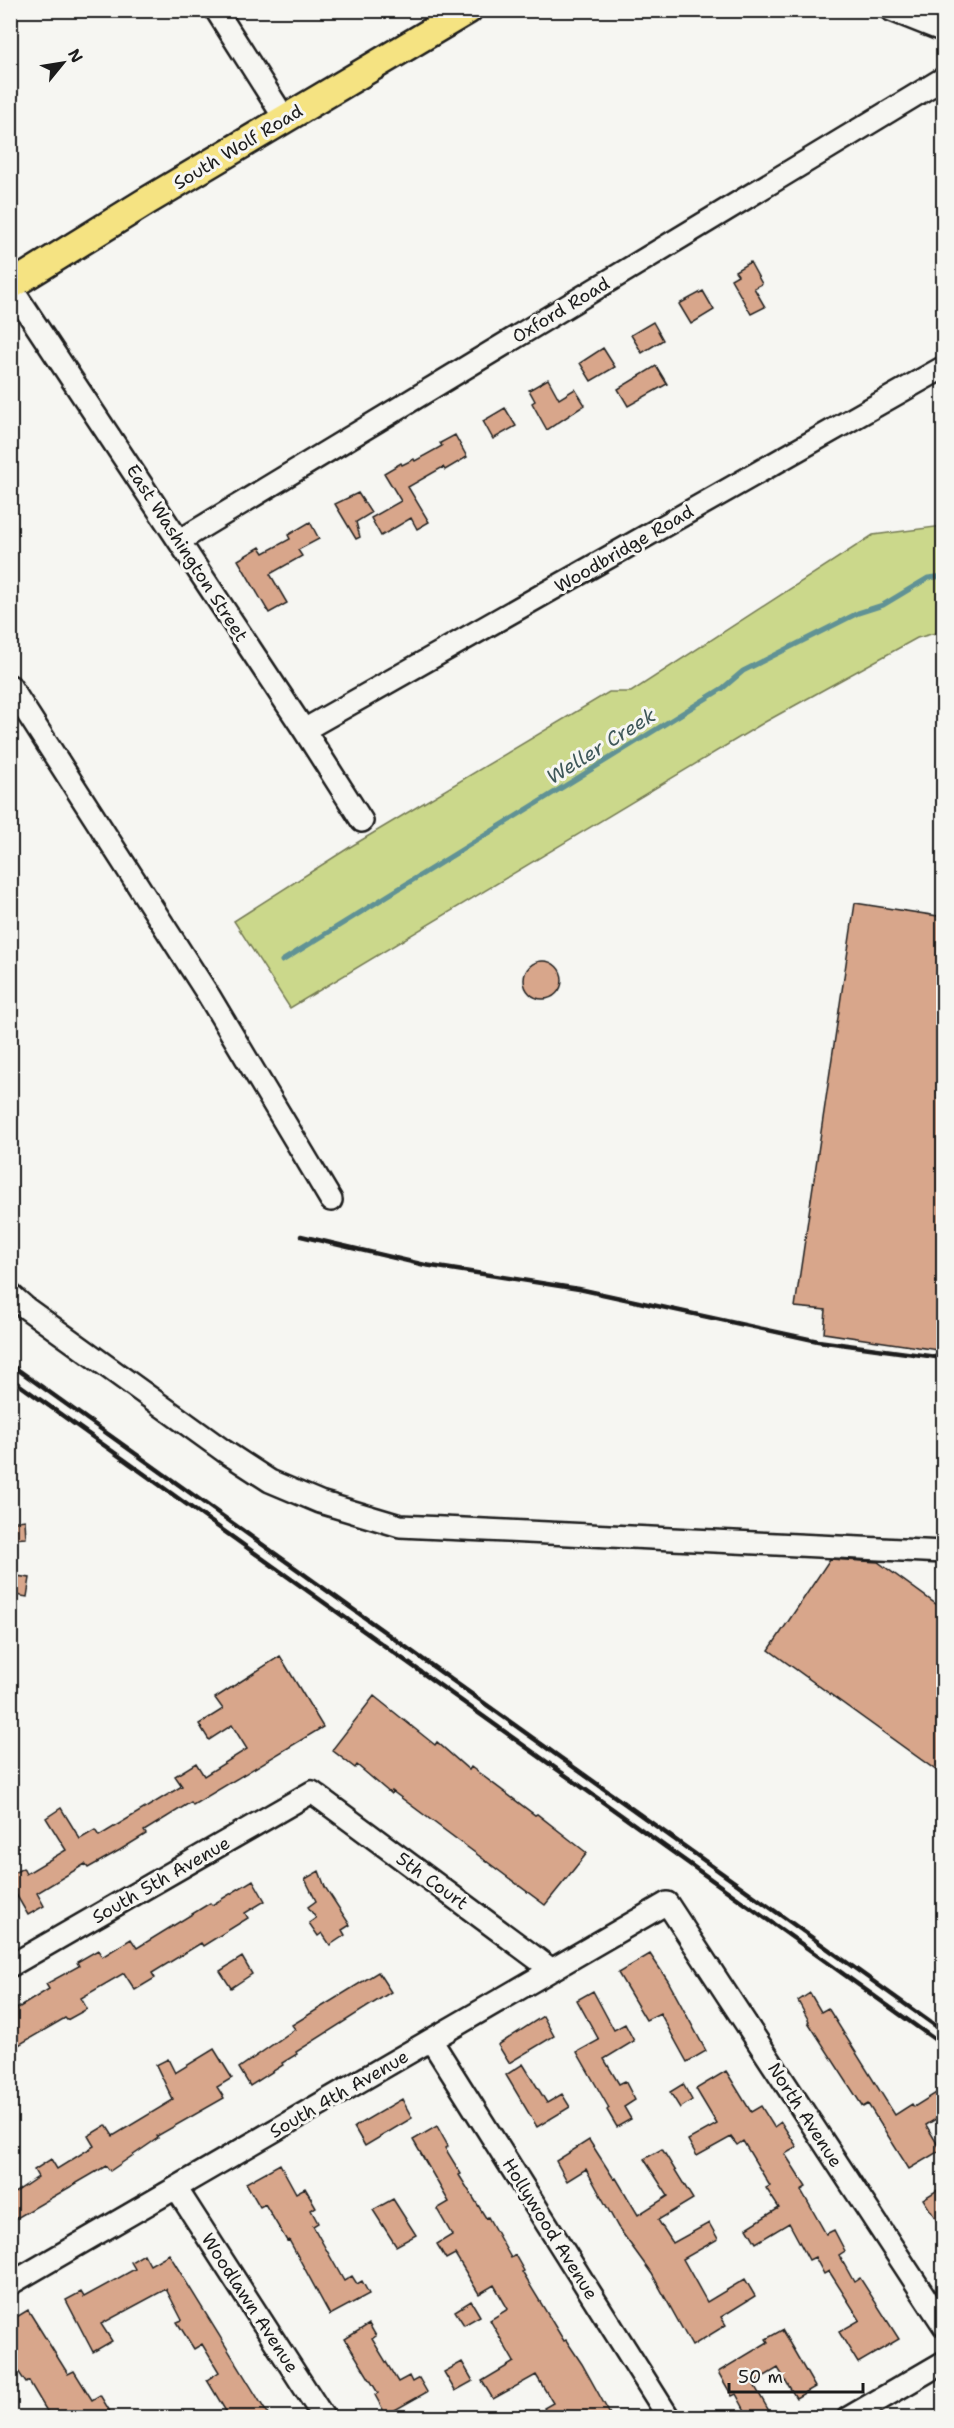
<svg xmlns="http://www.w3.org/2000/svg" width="954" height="2428" font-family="'Shantell Sans',sans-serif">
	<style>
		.green { fill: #cbd88b; stroke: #747a54; stroke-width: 1.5 }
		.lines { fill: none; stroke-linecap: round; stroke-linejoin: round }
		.stream { stroke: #609295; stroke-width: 5 }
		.building { fill: #d8a68b; stroke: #1c1c1c; stroke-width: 1.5 }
		.minor-casing { stroke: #1c1c1c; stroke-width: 26 }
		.major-casing { stroke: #1c1c1c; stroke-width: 32 }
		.minor { stroke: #f6f6f2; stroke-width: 21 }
		.major { stroke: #f5e382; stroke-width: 27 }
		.rail { stroke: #1c1c1c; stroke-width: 4.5 }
		.labels { text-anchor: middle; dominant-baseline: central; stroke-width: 6; stroke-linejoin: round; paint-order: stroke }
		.street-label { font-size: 18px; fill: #1c1c1c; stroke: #f6f6f2 }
		.water-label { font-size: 20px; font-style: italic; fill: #3e5758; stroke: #f6f6f2 }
	</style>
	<rect width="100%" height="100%" fill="#f6f6f2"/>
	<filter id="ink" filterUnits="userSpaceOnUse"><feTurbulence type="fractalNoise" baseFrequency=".0167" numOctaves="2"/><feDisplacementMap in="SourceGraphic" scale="12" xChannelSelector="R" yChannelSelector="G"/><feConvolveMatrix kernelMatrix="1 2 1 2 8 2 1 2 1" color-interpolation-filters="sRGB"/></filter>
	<g filter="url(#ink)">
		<!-- green -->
		<path class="green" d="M943 526V631L917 638 765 722 290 1008 234 921 350 847 609 692H631L873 535Z"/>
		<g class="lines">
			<!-- stream -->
			<path class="stream" d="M282 961 723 688 743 671 858 613 883 605 928 578 944 576"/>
		</g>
		<!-- building -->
		<path class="building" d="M750 262 762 284 754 288 765 307 751 314 731 279 738 275 735 271Z
			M703 291 714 310 691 324 679 304Z
			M653 322 663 340 642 353 631 335Z
			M603 348 615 367 591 381 580 363Z
			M656 366 667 384 628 406 618 389Z
			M548 379 559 399 575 389 585 405 547 430 532 403 535 401 529 390Z
			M505 408 516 426 493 439 483 421Z
			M455 435 467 457 445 470 443 467 408 487 429 522 417 529 411 518 381 536 371 518 401 501 384 473 401 463 402 465 414 459 415 461 442 446 440 443Z
			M358 493 371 513 356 522 360 537 356 539 335 504Z
			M310 522 319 539 298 550 302 556 270 574 287 603 269 613 238 560 260 547 264 553 290 539 288 535Z
			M855 903 944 917V1351L824 1333 826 1310 795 1307Z
			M524 980a19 19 0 1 1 38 0a19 19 0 1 1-38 0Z
			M25 1520 26 1538 10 1539V1522Z
			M830 1559 878 1562 944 1610V1776L769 1650Z
			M10 1575 30 1578 27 1597 10 1594Z
			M280 1656 323 1727 193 1805 191 1802 144 1831 146 1834 120 1850 88 1868 85 1864 37 1893 44 1906 28 1915 10 1884V1875L23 1868 26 1874 66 1850 46 1818 61 1808 80 1839 95 1830 99 1836 182 1786 175 1776 196 1763 204 1776 247 1749 232 1725 209 1740 199 1724 223 1709 215 1698Z
			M374 1696 435 1745 437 1742 469 1770 471 1767 535 1815 537 1814 587 1853 545 1905 392 1791 391 1794 357 1765 355 1768 332 1750Z
			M319 1871 325 1887 350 1925 342 1930 345 1935 330 1945 322 1933 318 1936 309 1923 316 1918 308 1907 316 1901 305 1879Z
			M253 1880 265 1901 245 1913 248 1918 203 1946 201 1943 152 1973 155 1978 135 1990 124 1973 81 1998 87 2009 67 2020 65 2018 10 2050V2013L49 1989 46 1984 79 1966 77 1962 98 1950 102 1957 131 1939 137 1948 210 1903 212 1905Z
			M650 1954 668 1981 706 2051 687 2062 660 2013 646 2020 618 1973Z
			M242 1957 252 1974 231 1988 220 1971Z
			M378 1972 391 1992 296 2052 297 2054 282 2063 283 2065 250 2086 239 2068 295 2029 292 2025Z
			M593 1991 614 2030 625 2024 634 2041 604 2059 619 2084 625 2081 635 2100 624 2107 631 2119 617 2127 607 2110 609 2108 577 2052 599 2040 577 2000Z
			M810 1993 821 2012 828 2008 895 2115 912 2104 914 2107 944 2088V2114L926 2125 941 2150 909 2169 868 2104 863 2107 808 2022 809 2021 798 2001Z
			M543 2016 554 2036 509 2063 498 2045Z
			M214 2049 232 2078 217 2087 224 2098 157 2136 158 2138 110 2171 106 2166 10 2222V2196L38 2177 34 2170 51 2159 57 2169 94 2146 88 2136 106 2125 113 2136 173 2100 156 2065 168 2059 175 2073Z
			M523 2064 547 2103 562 2094 570 2107 537 2127 506 2075Z
			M726 2071 751 2112 761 2106 774 2127 781 2122 797 2147 785 2154 806 2187 801 2190 826 2234 834 2230 845 2251 839 2255 854 2282 860 2278 899 2339 858 2363 839 2332 860 2320 829 2271 824 2274 815 2257 809 2260 789 2223 756 2243 747 2228 779 2208 766 2188 770 2186 743 2141 737 2145 731 2137 697 2156 688 2140 717 2124 696 2089Z
			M683 2084 692 2100 680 2108 670 2092Z
			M402 2099 412 2118 365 2146 354 2127Z
			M437 2126 448 2146 445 2148 461 2174 459 2175 486 2218 488 2217 511 2258 515 2255 524 2271 522 2272 564 2341 566 2340 582 2364 612 2418H550L544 2408 553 2403 536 2375 493 2399 482 2381 514 2362 490 2320 508 2309 494 2285 479 2294 455 2254 446 2259 437 2244 452 2235 437 2209 449 2202 413 2140Z
			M589 2140 614 2179 616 2178 638 2215 668 2196 644 2159 662 2149 693 2199 658 2220 673 2243 709 2223 718 2239 683 2259 707 2302 745 2279 755 2296 721 2317 726 2325 692 2346 652 2274 618 2227 586 2169 567 2181 556 2161Z
			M280 2164 296 2193 305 2188 316 2207 311 2210 318 2223 313 2226 344 2281 352 2276 357 2284 362 2281 369 2294 330 2315 289 2240 287 2241 265 2204 260 2207 246 2183Z
			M944 2186V2232L923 2199Z
			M393 2199 416 2235 396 2246 373 2210Z
			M144 2254 150 2265 169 2254 270 2418H230L207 2380 219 2372 202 2344 194 2349 177 2322 182 2320 166 2289 101 2324 112 2341 93 2352 66 2300 81 2292 84 2297 135 2269 131 2262Z
			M471 2301 480 2316 464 2325 455 2311Z
			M28 2310 68 2374 74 2371 92 2400 100 2395 114 2418H51L29 2381 26 2383 10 2359V2321Z
			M369 2324 376 2336 372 2339 398 2382 409 2376 412 2382 419 2378 427 2392 386 2415 375 2395 378 2393 345 2339Z
			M782 2330 815 2387 796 2398 778 2368 753 2383 773 2418H749L736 2394 732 2396 718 2372 768 2342 766 2339Z
			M462 2362 473 2381 455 2391 444 2372Z"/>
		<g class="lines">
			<defs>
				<path id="minor" d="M216 10 285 119
					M891 10 944 31
					M10 286 304 730 362 821
					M179 541 944 78
					M10 686 209 996 331 1200
					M304 730 944 367
					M10 1294 26 1308 224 1451 270 1481 320 1502 400 1526 944 1552
					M10 1966 312 1792 552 1970
					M431 2040 669 2418
					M176 2188 324 2418
					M10 2284 667 1903 944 2326
					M848 2418 944 2362"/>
				<path id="major" d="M10 286 147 201 468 10"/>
			</defs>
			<!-- minor casing -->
			<use href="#minor" class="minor-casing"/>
			<!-- major casing -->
			<use href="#major" class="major-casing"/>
			<!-- minor -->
			<use href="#minor" class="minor"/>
			<!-- major -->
			<use href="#major" class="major"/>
			<!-- rail -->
			<path class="rail" d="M301 1236 425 1265 579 1289 818 1341 936 1357
				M10 1364 944 2032
				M10 1378 944 2046"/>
		</g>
	</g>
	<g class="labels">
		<!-- street labels -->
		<g class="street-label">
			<text transform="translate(238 147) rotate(-31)">South Wolf Road</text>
			<text transform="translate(561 310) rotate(-31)">Oxford Road</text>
			<text transform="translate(624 549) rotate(-30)">Woodbridge Road</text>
			<text transform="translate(187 553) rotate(57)">East Washington Street</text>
			<text transform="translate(161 1880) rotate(-30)">South 5th Avenue</text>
			<text transform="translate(432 1881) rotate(36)">5th Court</text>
			<text transform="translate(339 2094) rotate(-30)">South 4th Avenue</text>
			<text transform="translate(805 2115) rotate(57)">North Avenue</text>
			<text transform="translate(550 2229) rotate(58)">Hollywood Avenue</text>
			<text transform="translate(250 2303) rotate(57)">Woodlawn Avenue</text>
		</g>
		<!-- water labels -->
		<g class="water-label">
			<text transform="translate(601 746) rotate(-32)">Weller Creek</text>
		</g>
	</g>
	<!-- margin -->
	<rect width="954" height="2428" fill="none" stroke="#f6f6f2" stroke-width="36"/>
	<rect x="18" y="18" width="918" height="2392" fill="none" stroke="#1c1c1c" stroke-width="2" filter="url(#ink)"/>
	<!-- north arrow -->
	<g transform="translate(63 63) rotate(60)" stroke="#f6f6f2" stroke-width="4.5" paint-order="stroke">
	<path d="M0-4.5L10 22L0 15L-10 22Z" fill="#1c1c1c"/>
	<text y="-9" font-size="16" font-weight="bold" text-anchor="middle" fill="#1c1c1c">N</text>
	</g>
	<!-- scale -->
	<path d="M729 2383v9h134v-9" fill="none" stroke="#1c1c1c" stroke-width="3"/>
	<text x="738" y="2383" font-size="18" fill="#1c1c1c" stroke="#f6f6f2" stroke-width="4.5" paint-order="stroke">50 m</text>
</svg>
